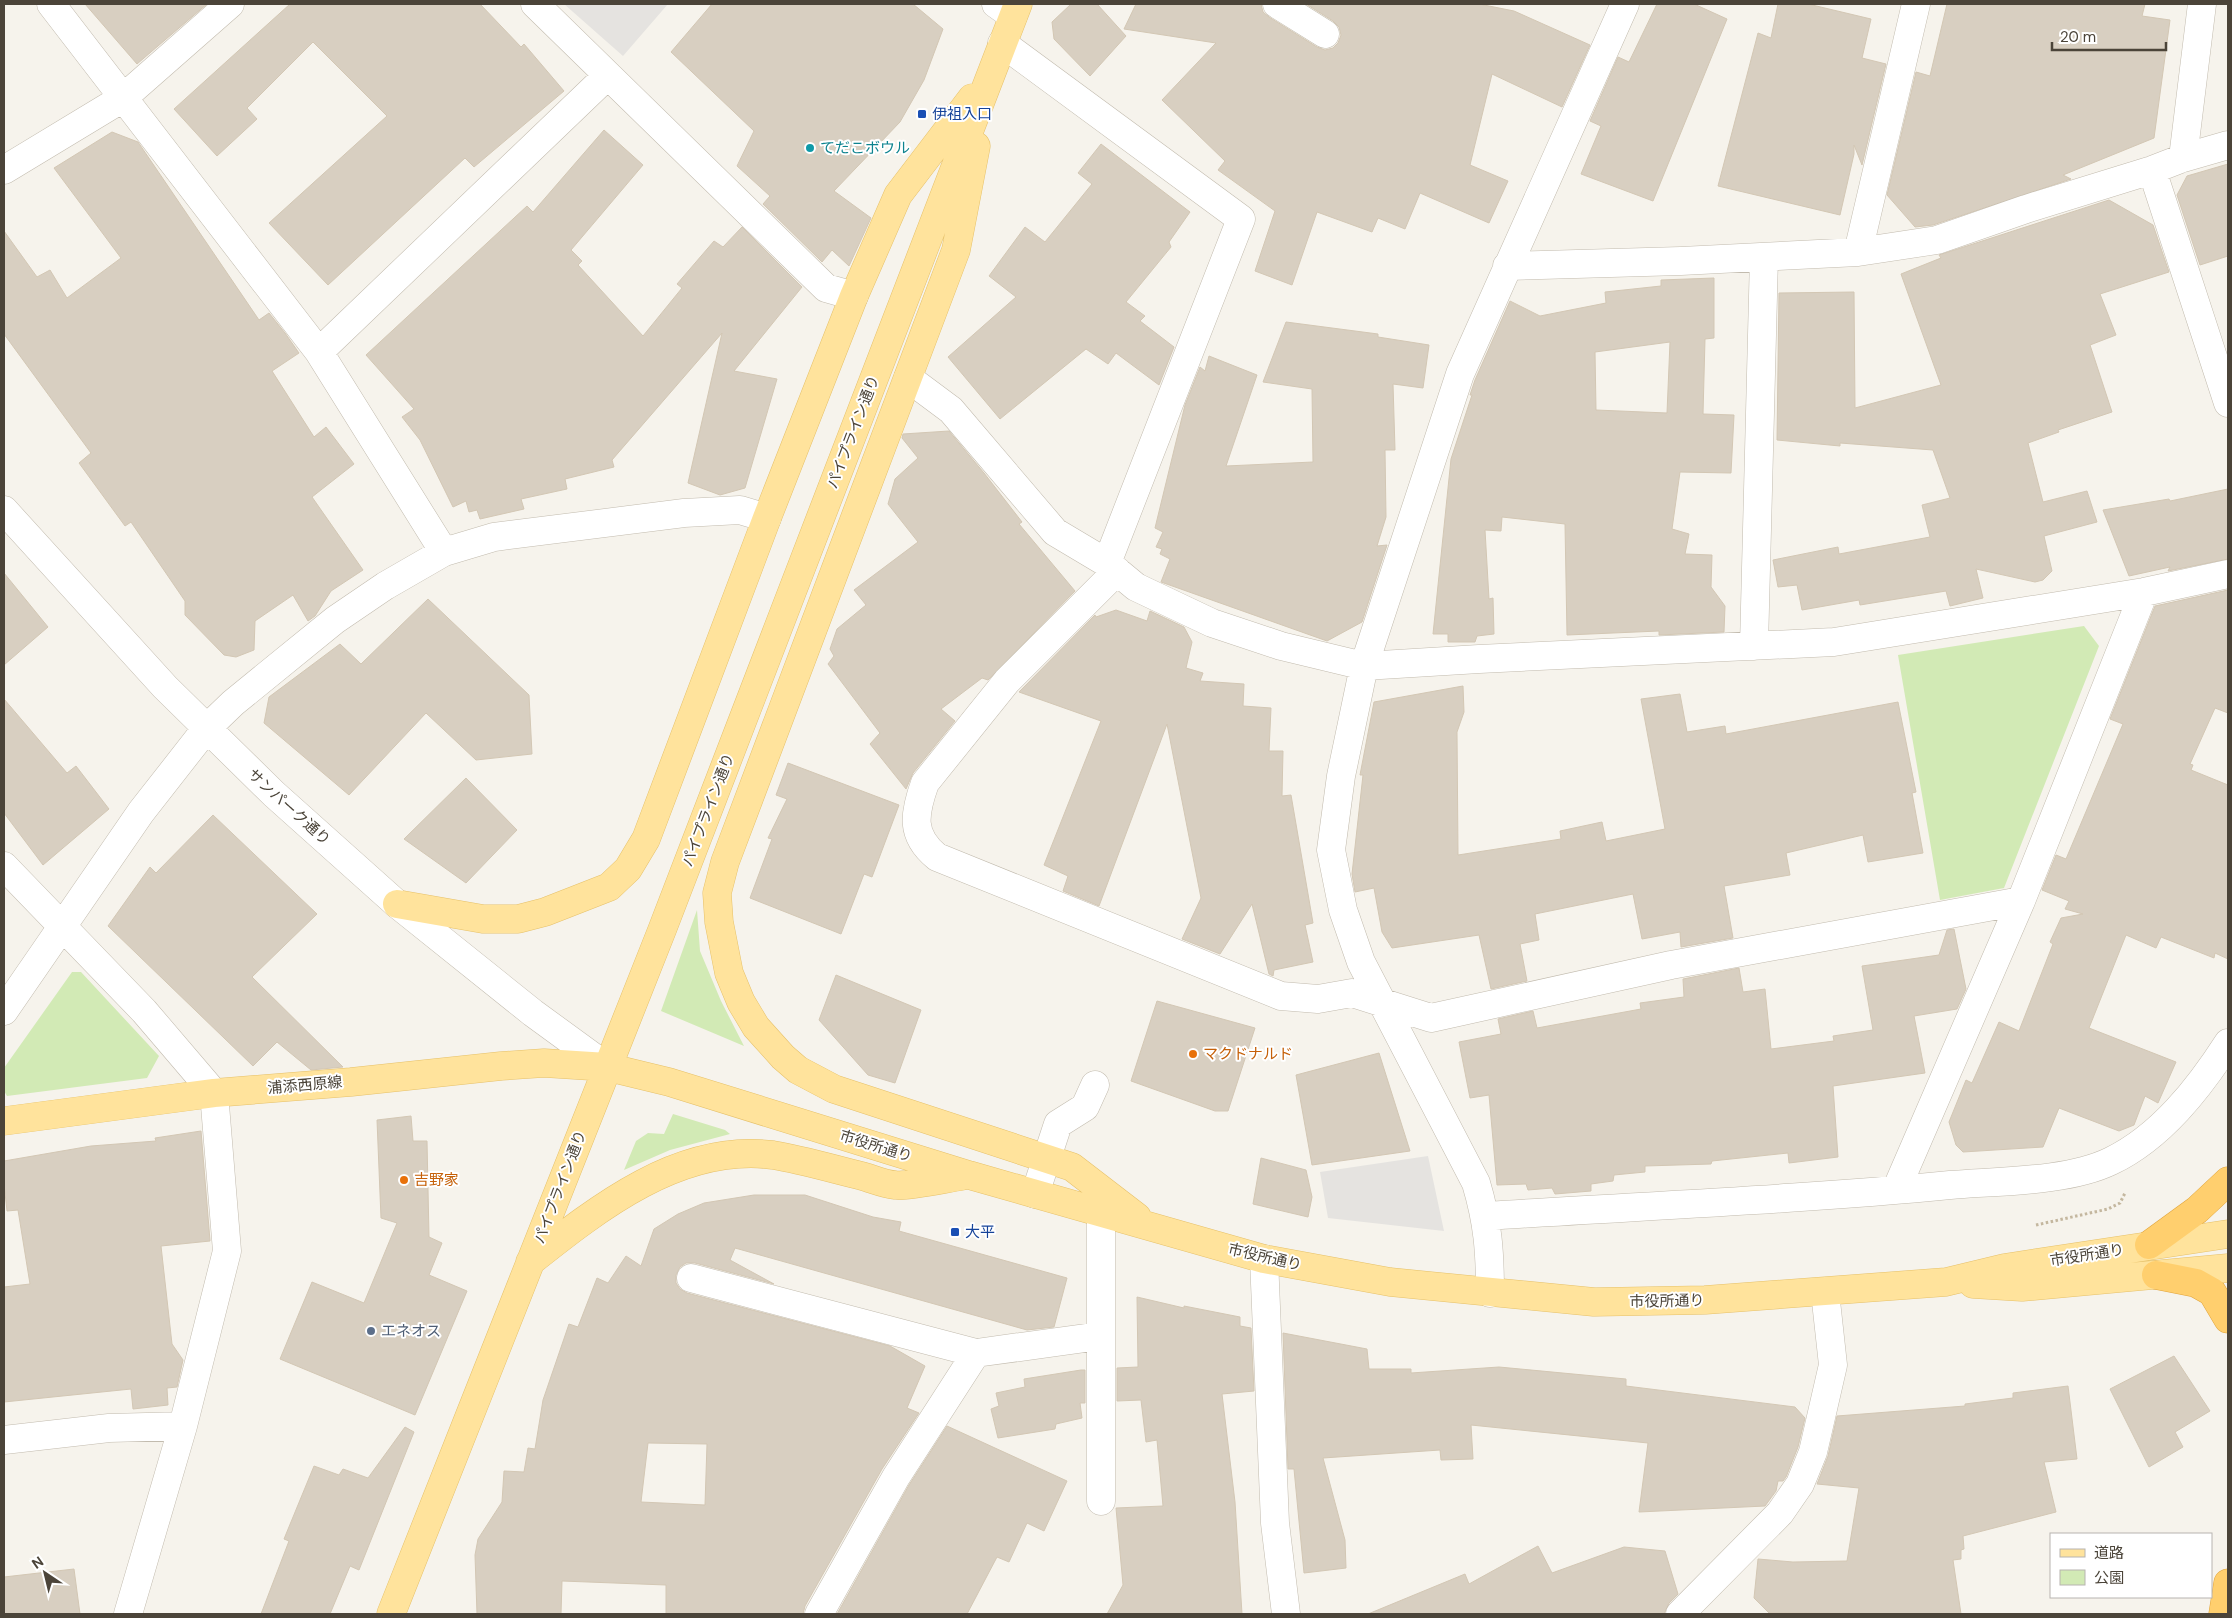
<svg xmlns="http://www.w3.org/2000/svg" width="2232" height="1618" font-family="'DM Sans','Noto Sans JP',sans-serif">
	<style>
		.green { fill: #d2eab5 }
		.parking { fill: #e5e3e0 }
		.building { fill: #d8cfc1; stroke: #d3c7b4; fill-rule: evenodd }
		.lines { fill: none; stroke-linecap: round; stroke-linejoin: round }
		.minor-casing { stroke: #c2bbae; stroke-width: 29 }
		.major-casing { stroke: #e6c16a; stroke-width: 29 }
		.highway-casing { stroke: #e0a43c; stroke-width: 29 }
		.path { stroke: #c4b79f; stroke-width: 3; stroke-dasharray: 2.5 2.5; stroke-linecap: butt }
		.minor { stroke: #fff; stroke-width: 28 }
		.major { stroke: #ffe39c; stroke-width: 28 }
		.highway { stroke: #ffcf6e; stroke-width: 28 }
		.transit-dot { fill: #1a4fb4; stroke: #fff; stroke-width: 2 }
		.culture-dot { fill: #0f9aa8; stroke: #fff; stroke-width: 2 }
		.food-dot { fill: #e8710a; stroke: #fff; stroke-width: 2 }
		.service-dot { fill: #5c6f8a; stroke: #fff; stroke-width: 2 }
		.labels { text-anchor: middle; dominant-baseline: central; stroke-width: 4; stroke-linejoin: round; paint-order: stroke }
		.transit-label { font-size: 15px; fill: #164399; stroke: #fff; text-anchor: start }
		.culture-label { font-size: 15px; fill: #0d838f; stroke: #fff; text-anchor: start }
		.street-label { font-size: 15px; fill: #4b4439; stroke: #fff }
		.food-label { font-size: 15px; fill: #c56008; stroke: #fff; text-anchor: start }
		.service-label { font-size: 15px; fill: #4e5e75; stroke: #fff; text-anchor: start }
	</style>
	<rect width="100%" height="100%" fill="#f6f3ec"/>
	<!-- green -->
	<path class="green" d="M2084 626 2099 646 2004 888 1940 900 1898 655Z
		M697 910 700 951 721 1001 744 1046 661 1011Z
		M72 972H81L159 1056 147 1078 7 1096 4 1091V1068Z
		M673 1114 725 1130 730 1134 670 1150 624 1170 636 1141 648 1133 664 1134Z"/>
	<!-- parking -->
	<path class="parking" d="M564 4H668L623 56Z
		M1428 1156 1444 1231 1328 1218 1320 1172Z"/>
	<!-- building -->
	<path class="building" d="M85 4H207L137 64Z
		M290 4H480L521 47 524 44 564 91 474 167 465 158 328 285 269 223 387 116 313 42 247 108 257 119 217 156 174 109Z
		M712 4H913L943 29 924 80 900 122 834 191 871 218 849 266 832 250 822 262 763 204 770 196 737 166 754 131 671 52Z
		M1071 4H1097L1126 36 1090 76 1054 39 1052 22Z
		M1136 4H1261L1263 12 1269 17 1317 47 1325 50 1333 48 1338 43 1341 35 1339 27 1333 21 1306 4H1479L1514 11 1590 45 1562 107 1492 74 1470 165 1508 181 1489 223 1420 193 1405 229 1378 218 1372 232 1317 212 1292 285 1255 271 1275 211 1218 170 1225 161 1162 100 1216 43 1124 29Z
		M1657 4H1694L1727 19 1653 201 1581 174 1601 126 1590 121 1618 57 1629 62Z
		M1778 4H1808L1871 19 1862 58 1886 64 1862 165 1854 145V154L1840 215 1718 186 1758 33 1771 38Z
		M1947 4H2145L2142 16 2170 20 2154 138 2063 175 2071 179 1933 225 1915 227 1887 195 1916 72 1930 76Z
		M604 130 643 165 571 250 582 261 578 265 643 336 682 288 677 284 714 241 723 247 742 227 802 287 734 371 777 379 745 488 720 495 688 483 722 333 612 460 614 467 565 479 567 489 521 499 524 509 480 519 477 510 469 512 466 501 453 507 420 440 402 417 414 409 366 355 527 206 533 212Z
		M112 132 138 142 259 320 269 313 285 333 299 353 272 371 314 437 326 427 354 464 312 497 363 570 331 591 315 616 308 621 293 595 255 621 254 650 236 657 224 655 185 615V601L131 522 125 526 79 463 91 453 4 334V231L37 277 50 270 67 298 121 258 54 168Z
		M1101 144 1190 212 1169 242 1171 247 1126 302 1145 316 1140 321 1174 347 1159 385 1116 353 1108 364 1086 349 1000 419 948 357 1016 297 989 276 1025 227 1045 242 1092 184 1078 173Z
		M2228 164V256L2200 265 2177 195 2187 176Z
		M2109 200 2153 225 2169 272 2100 294 2116 335 2090 345 2112 412 2058 430 2059 432 2028 443 2043 502 2087 491 2097 522 2044 536 2052 571 2043 580 2035 582 1976 569 1983 598 1950 606 1946 591 1860 605 1859 600 1802 610 1797 585 1778 587 1773 560 1838 547 1839 554 1930 537 1922 505 1950 498 1933 450 1840 443V446L1777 440 1779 293 1854 292 1855 408 1941 385 1901 274 1941 258 1939 255Z
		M1714 278V338L1705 339 1703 414 1734 415 1731 473 1680 472 1672 529 1689 534 1685 554 1712 555 1711 587 1725 606 1724 632 1659 635V631L1567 635 1565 524 1502 517 1501 531 1485 530 1489 599 1493 598 1494 634 1477 636 1475 642H1448V634H1433L1451 459 1472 395H1470L1475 380 1510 301 1540 316 1606 303 1605 292 1661 286V280ZM1670 342 1667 413 1596 410 1595 352Z
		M1286 322 1378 334V337L1429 345 1423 388 1393 384 1395 450H1385L1386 517 1377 546 1387 545 1362 622 1327 641 1161 582 1170 559 1160 554 1162 549 1156 547 1163 532 1155 528 1185 405 1200 367 1205 371 1209 356 1257 375 1226 466 1313 462 1312 389 1263 382Z
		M949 431 984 473 1022 522 1019 524 1075 591 988 680 982 678 941 709 955 721 913 773 906 789 870 744 880 733 828 664 834 656 830 649 837 629 866 605 854 590 918 542 888 504 895 479 918 458 902 438 903 434Z
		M2228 489V559L2168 571 2170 567 2129 576 2103 510 2169 499 2170 501Z
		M4 573 48 627 4 665Z
		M2228 590V713L2215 708 2190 764 2193 765 2191 770 2228 785V959L2215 953 2214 958 2161 937 2156 948 2126 935 2089 1028 2176 1062 2158 1103 2145 1096 2134 1125 2119 1131 2059 1108 2043 1147 1963 1152 1956 1145 1949 1122 1966 1080 1972 1083 1999 1022 2019 1031 2053 944 2050 942 2061 918 2083 914 2065 909 2069 901 2042 890 2056 855 2066 859 2123 724 2110 719 2155 606Z
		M428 599 529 695 532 754 476 760 426 713 349 795 264 723 269 697 340 644 361 664Z
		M1116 610 1147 621 1150 611 1184 627 1192 642 1186 668 1203 673 1200 681 1244 684 1243 706 1271 708 1269 751H1283L1282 796 1291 795 1313 923 1305 925 1313 962 1274 970 1273 976 1269 974 1252 904 1220 954 1182 939 1201 898 1167 724 1099 906 1063 891 1068 876 1044 865 1101 721 1019 692 1095 615 1096 617Z
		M1463 686 1464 712 1457 732 1458 855 1561 839 1560 831 1602 822 1606 841 1665 829 1641 699 1680 694 1687 732 1725 726 1726 734 1898 702 1916 792 1912 793 1923 853 1868 862 1863 835 1786 853 1790 875 1724 886 1733 938 1681 947 1680 932 1642 939 1633 894 1535 914 1539 940 1520 944 1527 981 1491 989 1479 935 1392 948 1382 932 1374 888 1355 892 1352 874 1363 775H1360L1374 702Z
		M4 699 67 773 76 766 109 809 43 865 4 813Z
		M788 763 899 805 872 877 864 874 841 934 750 898 772 839 768 838 787 799 776 795Z
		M466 778 517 830 466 883 404 839Z
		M213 815 317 914 252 977 343 1067 311 1070 277 1042 253 1066 108 926 150 867 156 873Z
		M1954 929 1966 989 1957 1009 1914 1016 1925 1073 1833 1086 1838 1157 1789 1163 1788 1153 1712 1161 1711 1164 1645 1166V1172L1614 1175 1613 1181 1591 1184V1191L1555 1194 1552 1188 1528 1190 1526 1184 1497 1185 1489 1095 1470 1098 1459 1042 1501 1034 1498 1019 1533 1011 1537 1028 1641 1009 1640 1003 1684 997 1683 979 1739 968 1743 992 1765 989 1771 1049 1834 1041 1833 1036 1873 1030 1862 966 1939 955 1947 930Z
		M836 975 921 1010 895 1083 868 1075 819 1020Z
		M1157 1001 1255 1028 1228 1111H1215L1131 1081Z
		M1379 1053 1410 1151 1312 1165 1296 1075Z
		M411 1116 413 1141H427L429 1237 442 1243 429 1275 467 1291 415 1415 280 1359 312 1282 364 1303 397 1223 381 1218 377 1120Z
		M201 1131 210 1241 161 1246 172 1344 183 1360 177 1387 167 1388 168 1405 133 1409 131 1389 4 1402V1287L30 1284 18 1210 7 1211 4 1184V1161L91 1146 156 1141 155 1138Z
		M1261 1158 1306 1170 1312 1197 1308 1217 1253 1204Z
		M754 1195H805L873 1217 901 1222 899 1231 1067 1278 1054 1327 1027 1330 735 1248 730 1260 774 1284 695 1263H686L680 1267 676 1275V1283L680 1289 687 1293 890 1346 925 1366 907 1408 919 1413 882 1469 805 1606 803 1614H666V1585L562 1581 561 1614H477L475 1555 478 1539 502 1502 504 1471 524 1472 528 1448 535 1449 543 1400 569 1324 578 1327 597 1278 608 1283 626 1256 641 1266 654 1229 678 1214 704 1203ZM648 1443 707 1444 705 1505 641 1502Z
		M1137 1297 1184 1308V1306L1240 1317V1326L1251 1328 1254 1391 1222 1394 1235 1502 1242 1614H1107L1123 1585 1116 1508 1163 1506 1157 1440 1146 1442 1141 1400 1117 1401V1368L1138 1367Z
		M1283 1333 1367 1349 1369 1369H1411V1373L1499 1367 1626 1379V1386L1795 1407 1805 1418 1798 1447 1786 1477 1783 1481H1778L1776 1491 1765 1506 1639 1512 1648 1443 1471 1425 1473 1459 1441 1460 1440 1450 1323 1458 1345 1540 1346 1568 1304 1573 1294 1469H1288Z
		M2174 1356 2210 1411 2175 1432 2183 1447 2149 1467 2110 1389Z
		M1081 1370H1085V1403H1080L1082 1418 1056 1424 1055 1429 998 1438 991 1409 999 1406 996 1393 1025 1387 1024 1379Z
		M2068 1386 2077 1459 2044 1462 2056 1512 1963 1536 1964 1549 1961 1550V1559L1953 1560 1961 1614 1769 1613 1754 1598 1758 1559 1793 1562 1847 1561 1859 1488 1817 1484 1828 1456 1837 1416 1965 1406V1404L2013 1398V1393Z
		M947 1426 1067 1481 1044 1531 1027 1523 1009 1562 997 1557 967 1614H837L909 1485Z
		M405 1427 414 1432 359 1570 350 1566 330 1614H261L289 1541 284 1539 314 1466 339 1475 343 1469 368 1478Z
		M1538 1546 1552 1573 1624 1547 1665 1551 1678 1594 1669 1603 1664 1614H1368L1465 1574 1469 1584Z
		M74 1569 80 1614H4V1577Z"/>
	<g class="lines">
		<defs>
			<path id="minor" d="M51 4 319 352 444 552
				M535 4 826 288 854 296
				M996 4 1013 16
				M1277 4 1325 34
				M1002 43 1241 219 1107 563
				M2183 158 2202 4
				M4 170 123 98 230 4
				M2152 170 2228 403
				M1858 252 1916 4
				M1507 266 1681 261 1858 252 1937 240 2026 209 2152 170 2183 158 2228 145
				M319 352 607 76
				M908 378 951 410 1055 532 1107 563 1136 587 1212 623 1281 646 1364 666 1479 659 1834 642 2144 592 2228 574
				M4 510 165 687 274 794 397 904 533 1013 607 1067
				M1117 571 1007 681 925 783C914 814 910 835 937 857L1281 996 1318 999 1352 993 1431 1018 1671 965 2021 901 2144 592
				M1754 646 1764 257
				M4 866 144 1011 214 1093 227 1251 183 1426 128 1614
				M4 1011 141 812 206 729 233 703 335 620 385 586 444 552 494 537 684 513 740 510 767 518
				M1896 1190 2021 901
				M1035 1194 1058 1124 1085 1107 1095 1085
				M1486 1216C1640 1206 1795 1200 1950 1185 1998 1181 2068 1182 2111 1161 2161 1137 2199 1088 2228 1043
				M1264 1259 1275 1523 1286 1614
				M691 1278 976 1353
				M1490 1293C1490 1252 1488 1223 1476 1183L1361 962 1343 910 1331 850 1341 776 1364 666 1460 374 1625 4
				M4 1440 109 1428 183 1426
				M1101 1501V1212
				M819 1614 896 1477 976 1353 1100 1336
				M1680 1614 1780 1513 1800 1484 1813 1452 1833 1365 1825 1292"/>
			<path id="major" d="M976 146 956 250 725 862 717 893 719 922 729 973 741 1002 756 1027 783 1057 798 1070 834 1089 1072 1167 1137 1217
				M397 904 483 919H518L545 912 609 887 628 869 646 839 767 518 854 296 898 195 972 98
				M4 1121 214 1093 351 1082 501 1066 544 1063 607 1067 669 1082 969 1175 1264 1259 1390 1282 1594 1302 1705 1300 1946 1282 2004 1268 2228 1234
				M530 1262C598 1208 680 1143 773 1155 803 1160 833 1169 862 1176 873 1179 884 1184 895 1185 908 1187 947 1178 962 1176
				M1973 1284 2022 1287 2228 1268
				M391 1614 662 930 1018 4"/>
			<path id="highway" d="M2149 1245 2197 1210 2228 1181
				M2156 1275 2196 1283 2212 1292 2228 1319
				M2223 1614 2228 1583"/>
		</defs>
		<!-- minor casing -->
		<use href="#minor" class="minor-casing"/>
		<!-- major casing -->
		<use href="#major" class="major-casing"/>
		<!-- highway casing -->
		<use href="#highway" class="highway-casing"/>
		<!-- path -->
		<path class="path" d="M2036 1225 2108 1209 2120 1203 2125 1193"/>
		<!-- minor -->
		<use href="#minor" class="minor"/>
		<!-- major -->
		<use href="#major" class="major"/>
		<!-- highway -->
		<use href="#highway" class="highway"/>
	</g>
	<!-- markers -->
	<g class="transit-dot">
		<rect x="917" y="109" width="10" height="10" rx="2.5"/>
		<rect x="950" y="1227" width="10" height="10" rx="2.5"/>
	</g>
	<circle class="culture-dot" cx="810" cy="148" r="5"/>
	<g class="food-dot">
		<circle cx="1193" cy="1054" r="5"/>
		<circle cx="404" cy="1180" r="5"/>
	</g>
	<circle class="service-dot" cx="371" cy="1331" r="5"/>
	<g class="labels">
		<!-- transit labels -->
		<g class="transit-label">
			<text x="932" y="114">伊祖入口</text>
			<text x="965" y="1232">大平</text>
		</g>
		<!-- culture labels -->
		<g class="culture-label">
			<text x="820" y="148">てだこボウル</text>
		</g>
		<!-- street labels -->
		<g class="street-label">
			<text transform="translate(853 432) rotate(-69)">パイプライン通り</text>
			<text transform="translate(289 807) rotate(42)">サンパーク通り</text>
			<text transform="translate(708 810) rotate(-69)">パイプライン通り</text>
			<text transform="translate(305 1085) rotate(-5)">浦添西原線</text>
			<text transform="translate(876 1146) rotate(17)">市役所通り</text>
			<text transform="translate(560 1187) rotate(-69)">パイプライン通り</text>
			<text transform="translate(2087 1255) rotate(-9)">市役所通り</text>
			<text transform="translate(1265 1257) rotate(13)">市役所通り</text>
			<text transform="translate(1667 1301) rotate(-1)">市役所通り</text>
		</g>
		<!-- food labels -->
		<g class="food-label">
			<text x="1203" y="1054">マクドナルド</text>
			<text x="414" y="1180">吉野家</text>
		</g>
		<!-- service labels -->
		<g class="service-label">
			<text x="381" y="1331">エネオス</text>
		</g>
	</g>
	<!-- border -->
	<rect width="2232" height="1618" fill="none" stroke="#4b4439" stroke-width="10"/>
	<!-- legend -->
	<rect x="2050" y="1533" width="162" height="65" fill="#ffffff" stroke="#b7b4b0"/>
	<rect x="2060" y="1549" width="25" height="8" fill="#ffe39c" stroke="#b7b4b0"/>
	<text x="2094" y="1558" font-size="15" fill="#4b4439">道路</text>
	<rect x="2060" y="1570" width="25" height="15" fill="#d2eab5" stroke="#b7b4b0"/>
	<text x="2094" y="1583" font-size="15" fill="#4b4439">公園</text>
	<!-- north arrow -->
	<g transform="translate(45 1573) rotate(325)" stroke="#ffffff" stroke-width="4" paint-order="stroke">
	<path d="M0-4L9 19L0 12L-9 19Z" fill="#4b4439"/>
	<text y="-8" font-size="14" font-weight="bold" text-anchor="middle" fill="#4b4439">N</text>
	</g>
	<!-- scale -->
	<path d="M2052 42v8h114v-8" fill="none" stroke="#4b4439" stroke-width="2.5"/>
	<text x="2060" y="42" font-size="15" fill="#4b4439" stroke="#ffffff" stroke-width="4" paint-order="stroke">20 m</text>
</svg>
